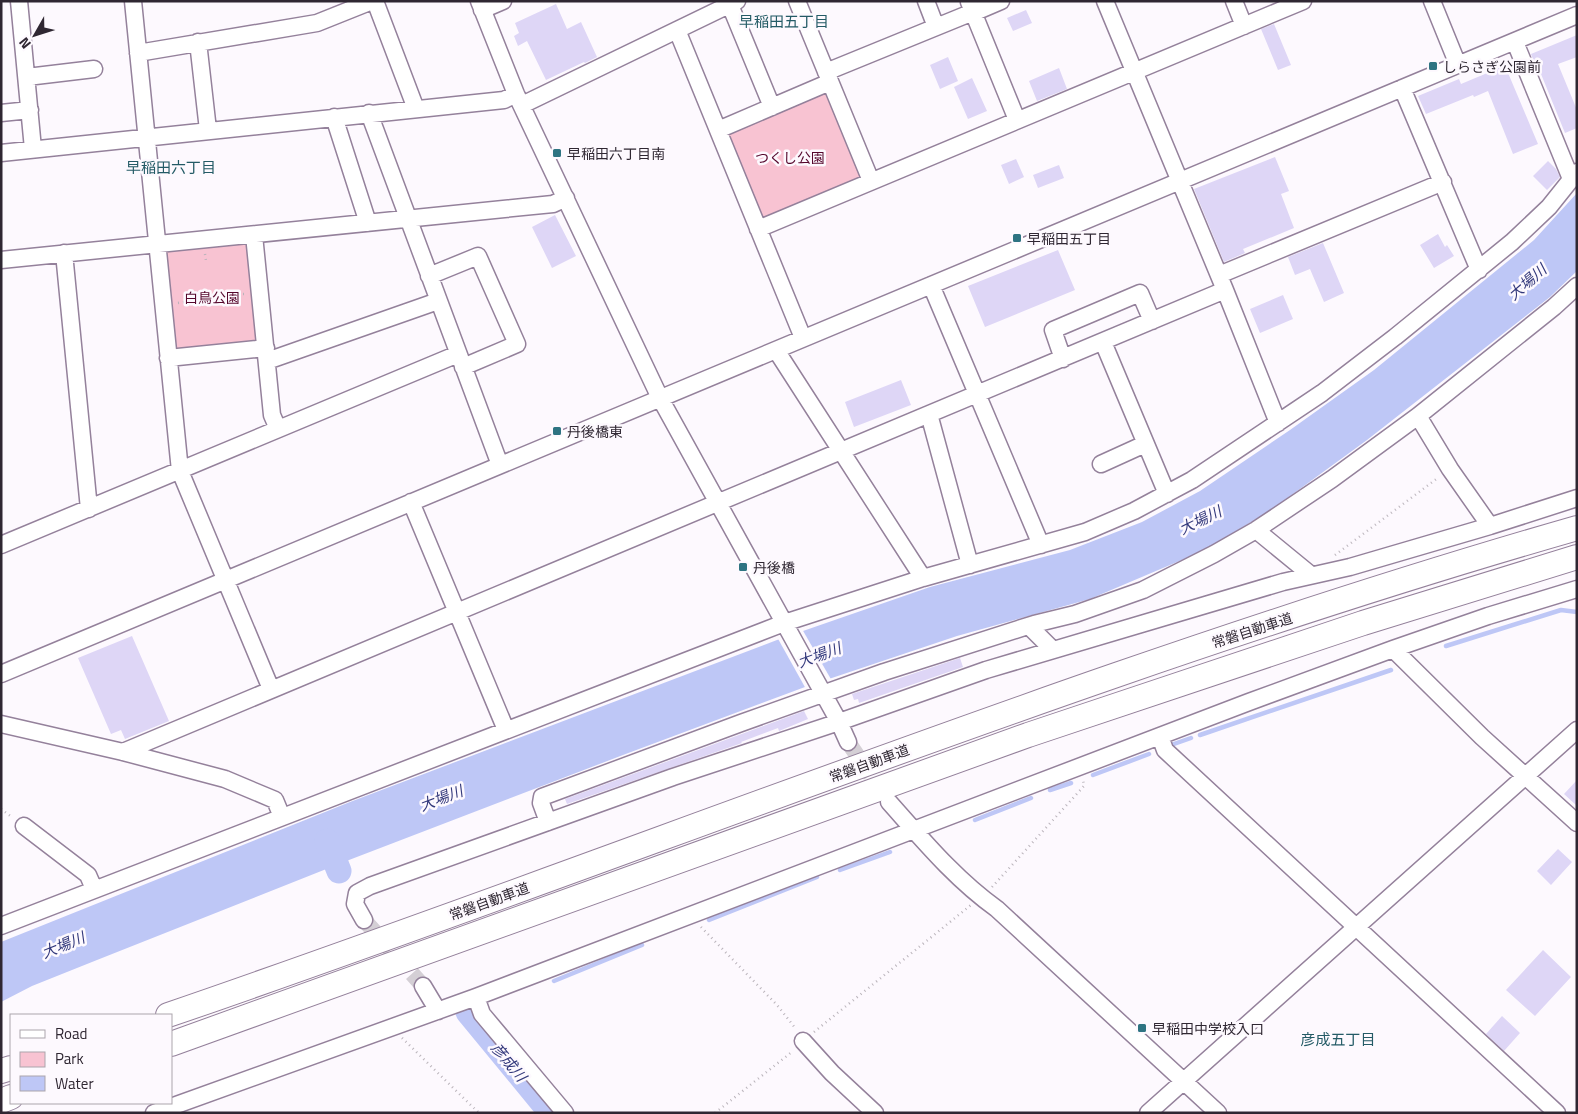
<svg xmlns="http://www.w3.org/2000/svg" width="1578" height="1114" font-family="'Titillium Web','Noto Sans JP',sans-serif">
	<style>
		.green { fill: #f8c3d2 }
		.water { fill: #bec7f6 }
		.pier { fill: #fdf9fe }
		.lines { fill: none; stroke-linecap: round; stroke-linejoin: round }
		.stream { stroke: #bec7f6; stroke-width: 4.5 }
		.river { stroke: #bec7f6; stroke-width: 25 }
		.building { fill: #ded6f6 }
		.minor-tunnel { stroke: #d4cfd5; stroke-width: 16; stroke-dasharray: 16 8; stroke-linecap: butt }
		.minor-casing { stroke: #94819b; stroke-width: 19 }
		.highway-casing { stroke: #94819b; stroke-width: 26 }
		.path { stroke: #bab4bb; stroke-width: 2.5; stroke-dasharray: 1 4; stroke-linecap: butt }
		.minor { stroke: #fff; stroke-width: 16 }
		.highway { stroke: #fff; stroke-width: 24 }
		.poi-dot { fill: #2e7482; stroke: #fdf9fe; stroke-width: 2 }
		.labels { text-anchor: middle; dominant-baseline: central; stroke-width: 5; stroke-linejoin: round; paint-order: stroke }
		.poi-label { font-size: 14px; fill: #2f2732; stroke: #fdf9fe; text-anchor: start }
		.park-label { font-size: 14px; fill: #55072c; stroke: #fdf9fe }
		.street-label { font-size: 14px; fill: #2f2732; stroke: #fdf9fe }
		.neighbourhood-label { font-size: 15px; fill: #245b66; stroke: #fdf9fe }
		.water-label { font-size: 15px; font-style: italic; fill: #32387b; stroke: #fdf9fe }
	</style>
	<rect width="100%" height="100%" fill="#fdf9fe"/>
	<!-- green -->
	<path class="green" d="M825 90 862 179 761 221 725 132Z
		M248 243 258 344 176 350 164 249Z"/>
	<!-- water -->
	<path class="water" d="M1577 193V271L1550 297 1367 440 1271 510 1203 551 1090 599 957 636 805 687 623 755 349 860 97 960 32 986 1 1002V942L350 802 777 640 930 587 1070 550 1142 522 1200 491 1290 430 1374 370 1534 240Z"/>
	<!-- pier -->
	<path class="pier" d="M802 629 832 681 806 689 777 637Z"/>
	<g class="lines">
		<!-- stream -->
		<path class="stream" d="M1446 646 1561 610 1577 612
			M1200 735 1391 670
			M1171 745 1191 738
			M1093 775 1149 754
			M1050 790 1071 783
			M975 820 1031 798
			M840 870 890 852
			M709 920 817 877
			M554 981 642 945"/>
		<!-- river -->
		<path class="river" d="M327 841 339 871
			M468 1012 551 1113"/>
	</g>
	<!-- building -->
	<path class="building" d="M556 4 567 29 581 22 597 57 585 63 584 62 546 80 527 41 518 46 514 36 519 33 515 23Z
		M1026 10 1032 23 1013 31 1007 18Z
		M1274 24 1291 65 1278 70 1261 29Z
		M1577 35V57L1558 64 1577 110V128L1565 133 1541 74 1539 75 1531 54Z
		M948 57 958 81 940 89 930 65Z
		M1503 61 1538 144 1513 154 1488 91 1474 97 1473 95 1426 114 1418 96 1459 79 1461 84 1492 71 1490 67Z
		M1059 68 1067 89 1037 101 1029 81Z
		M972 78 987 111 968 119 954 87Z
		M1275 157 1289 191 1281 194 1294 228 1243 249 1245 253 1224 262 1194 189Z
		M1016 159 1024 177 1009 184 1001 165Z
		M1548 161 1556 169 1560 177 1547 190 1533 176Z
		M1059 165 1064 178 1038 188 1033 175Z
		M555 215 576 256 552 268 532 227Z
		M1438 234 1445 247 1447 245 1454 256 1434 268 1420 245Z
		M1323 243 1344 293 1324 302 1310 269 1295 275 1288 257Z
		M1058 250 1075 290 985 327 968 286Z
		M1283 295 1293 319 1260 333 1250 309Z
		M901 380 911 405 854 427 845 402Z
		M132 636 169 721 125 739 121 730 111 734 78 658Z
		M960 658 963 667 859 703 858 699 854 700 852 694Z
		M804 711 808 719 796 724 779 731 778 728 741 742 742 743 567 804 565 799Z
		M1577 780V806L1564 794Z
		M1558 849 1572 862 1551 885 1537 871Z
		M1543 950 1571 977 1535 1016 1506 990Z
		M1502 1016 1520 1033 1504 1051 1486 1034Z"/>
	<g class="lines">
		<!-- minor-tunnel -->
		<path class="minor-tunnel" d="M848 742 885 796
			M364 920 423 986"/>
		<defs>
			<path id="minor" d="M19 1 33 149
				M133 1 180 471 271 689
				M375 1 416 109
				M479 1 516 94 660 398 839 722 848 742
				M797 1 871 181
				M926 1 936 27
				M1105 1 1225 290 1278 423
				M1234 1 1244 26
				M1432 1 1458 65
				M969 2 1017 120
				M730 5 772 107
				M482 10 503 1
				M973 13 1001 1
				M677 30 803 338
				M198 42 208 130
				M1515 42 1571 179
				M138 53 317 23 372 1
				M826 72 973 12
				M27 77 94 69
				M1402 88 1479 270
				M522 105 737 1
				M1 113 30 110
				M369 113 500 465
				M334 117 368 223
				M718 130 830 82
				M1 153 504 100 516 94
				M758 229 1303 1
				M254 235 272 415 278 429
				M64 253 89 509
				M1 260 553 204 566 198
				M1219 275 1443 182
				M429 276 478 256 517 344 463 367
				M931 285 1041 545
				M1103 342 1167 494
				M776 350 923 578
				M168 358 266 348
				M1063 359 1053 330 1140 293 1152 321
				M267 361 438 301
				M929 414 970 565
				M1418 416 1450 469 1490 526
				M1101 464 1145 444
				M411 502 506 730
				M1256 530 1311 575
				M1 545 458 354
				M1029 626 1053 650
				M1393 649 1482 737 1577 823
				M1 674 1577 15
				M1 724 123 752 225 779 275 800 282 817
				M1160 736 1165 750 1557 1113
				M123 752 1225 290
				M889 802C922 839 955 879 997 909L1218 1113
				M548 822 541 803 542 797 741 723 884 672 1034 624 1075 614 1143 590 1214 554 1256 530 1332 479 1418 416 1554 307 1577 286
				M24 826 88 875 94 889
				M364 920 355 904 357 893 370 886 673 777 839 722 986 670 1283 582 1350 567 1490 526 1577 498
				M1 926 784 623 923 578 1085 532 1134 511 1192 480 1322 393 1395 337 1512 242 1549 207 1577 172
				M423 986 438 1011
				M476 997 482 1014 565 1113
				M803 1041 832 1073 875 1113
				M154 1113 476 997 1249 702 1393 649 1488 616 1577 589
				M1148 1113 1577 730"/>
			<path id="highway" d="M168 1015C638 854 1099 665 1577 528
				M171 1044 1028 735 1363 623 1577 557
				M1 1071 11 1068
				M1 1101 11 1097"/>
		</defs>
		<!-- minor casing -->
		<use href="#minor" class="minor-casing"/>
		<!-- highway casing -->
		<use href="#highway" class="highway-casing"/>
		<!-- path -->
		<path class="path" d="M205 254 206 261
			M238 294H246
			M178 303 185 302
			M1335 555 1439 477
			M1 809 13 818
			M992 887 1084 786 1083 780
			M701 927 777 1005 796 1029
			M814 1032 971 905
			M402 1038 479 1113
			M715 1113 793 1051"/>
		<!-- minor -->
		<use href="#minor" class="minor"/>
		<!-- highway -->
		<use href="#highway" class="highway"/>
	</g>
	<!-- markers -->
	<g class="poi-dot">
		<rect x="1428" y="61" width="10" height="10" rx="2.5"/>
		<rect x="552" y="148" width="10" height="10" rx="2.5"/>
		<rect x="1012" y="233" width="10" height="10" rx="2.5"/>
		<rect x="552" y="426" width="10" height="10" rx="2.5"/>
		<rect x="738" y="562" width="10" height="10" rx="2.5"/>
		<rect x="1137" y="1023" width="10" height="10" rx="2.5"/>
	</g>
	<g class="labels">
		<!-- poi labels -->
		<g class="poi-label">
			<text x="1443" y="66">しらさぎ公園前</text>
			<text x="567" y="153">早稲田六丁目南</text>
			<text x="1027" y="238">早稲田五丁目</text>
			<text x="567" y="431">丹後橋東</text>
			<text x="753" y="567">丹後橋</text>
			<text x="1152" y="1028">早稲田中学校入口</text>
		</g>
		<!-- park labels -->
		<g class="park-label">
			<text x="790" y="157">つくし公園</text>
			<text x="212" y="297">白鳥公園</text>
		</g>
		<!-- street labels -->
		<g class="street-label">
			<text transform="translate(1252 630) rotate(-18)">常磐自動車道</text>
			<text transform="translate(869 763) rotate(-20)">常磐自動車道</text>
			<text transform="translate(489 901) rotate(-20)">常磐自動車道</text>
		</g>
		<!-- neighbourhood labels -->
		<g class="neighbourhood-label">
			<text x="784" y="21">早稲田五丁目</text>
			<text x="171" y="167">早稲田六丁目</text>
			<text x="1338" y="1039">彦成五丁目</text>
		</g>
		<!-- water labels -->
		<g class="water-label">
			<text transform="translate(1527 282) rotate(-41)">大場川</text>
			<text transform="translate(1200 520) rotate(-26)">大場川</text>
			<text transform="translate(819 655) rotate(-20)">大場川</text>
			<text transform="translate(441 798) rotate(-21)">大場川</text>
			<text transform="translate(63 945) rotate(-22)">大場川</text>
			<text transform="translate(509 1062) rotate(50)">彦成川</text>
		</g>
	</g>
	<!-- border -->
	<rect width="1578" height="1114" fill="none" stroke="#2f2732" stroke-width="5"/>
	<!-- legend -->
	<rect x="10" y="1014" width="162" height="90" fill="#fdf9fe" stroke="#aba5ac"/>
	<rect x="20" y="1030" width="25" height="8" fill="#ffffff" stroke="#aba5ac"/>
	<text x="55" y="1039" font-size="15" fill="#2f2732">Road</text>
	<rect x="20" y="1052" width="25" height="15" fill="#f8c3d2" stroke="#aba5ac"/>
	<text x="55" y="1064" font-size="15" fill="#2f2732">Park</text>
	<rect x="20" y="1076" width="25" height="15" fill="#bec7f6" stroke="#aba5ac"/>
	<text x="55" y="1089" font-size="15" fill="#2f2732">Water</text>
	<!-- north arrow -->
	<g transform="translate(35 35) rotate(231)" stroke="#fdf9fe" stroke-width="4" paint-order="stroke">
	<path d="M0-4L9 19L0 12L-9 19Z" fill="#2f2732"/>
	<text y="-8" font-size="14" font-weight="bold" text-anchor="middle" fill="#2f2732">N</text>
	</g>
</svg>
